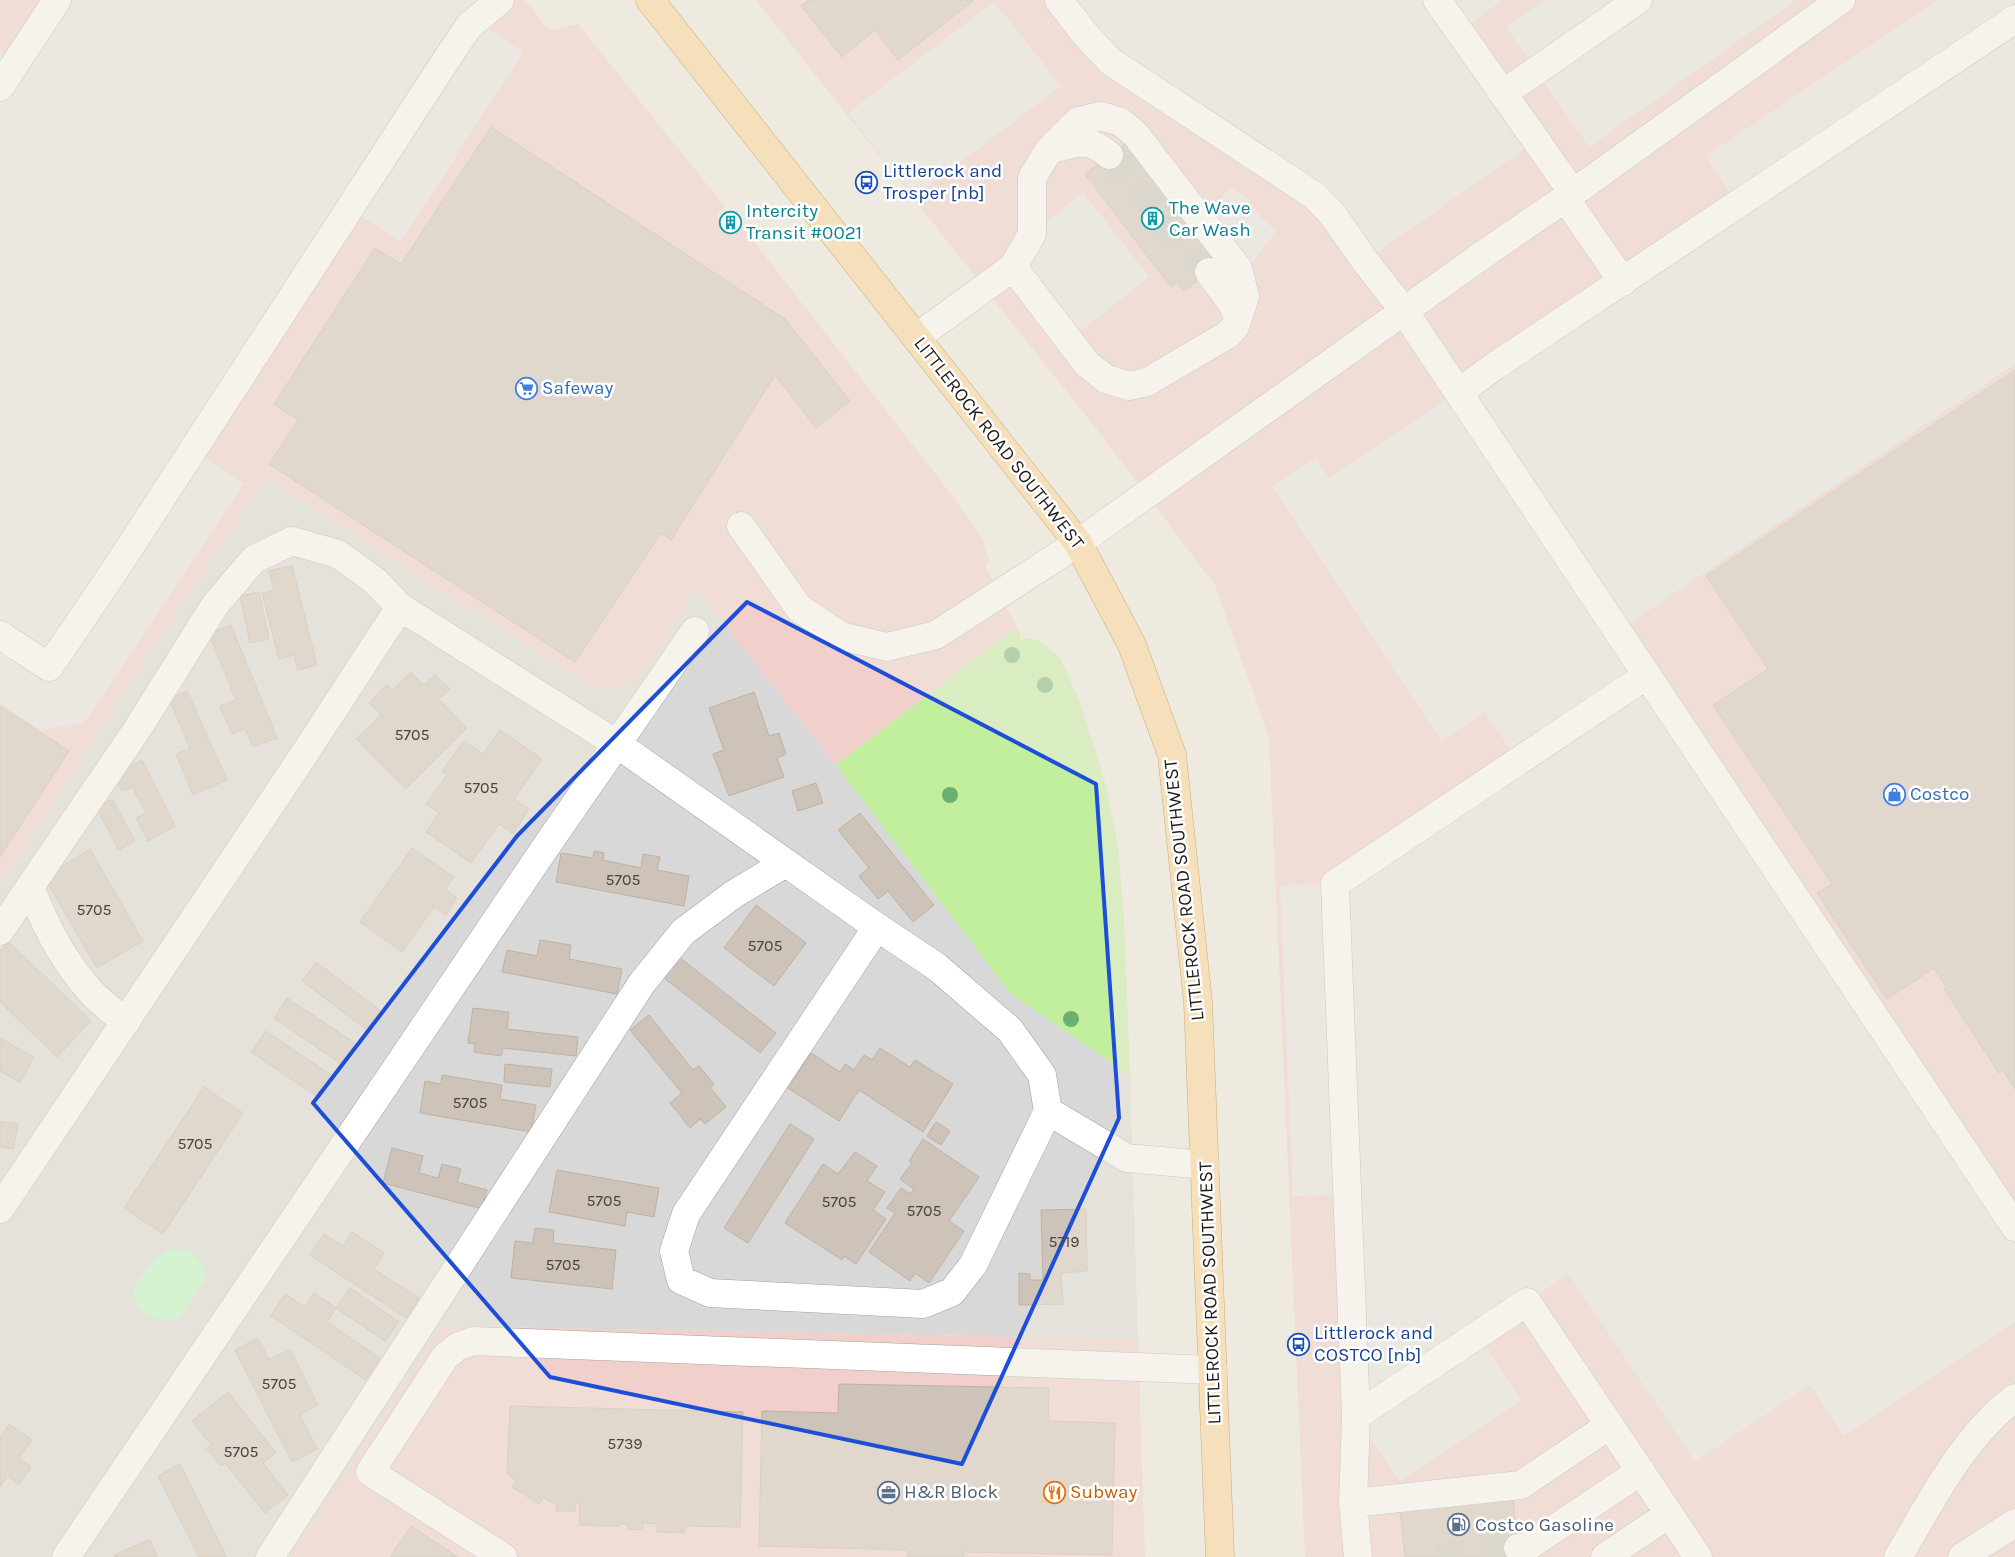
<svg xmlns="http://www.w3.org/2000/svg" width="2015" height="1557" font-family="Karla,sans-serif">
	<style>
		.residential { fill: #d9d8d8 }
		.commercial { fill: #f1cfcb }
		.grass { fill: #c2ef9e }
		.park { fill: #b5ffbe }
		.parking { fill: #e7e7e7 }
		.building { fill: #cec3b8; stroke: #c1b0a0 }
		.lines { fill: none; stroke-linecap: round; stroke-linejoin: round }
		.minor-tunnel { stroke: #c4c1b8; stroke-width: 28; stroke-dasharray: 28 14; stroke-linecap: butt }
		.minor-casing { stroke: #a2a2a2; stroke-width: 29 }
		.major-casing { stroke: #926800; stroke-width: 29 }
		.minor { stroke: #fff; stroke-width: 28 }
		.major { stroke: #ffd593; stroke-width: 28 }
		.tree { fill: #6bb06e }
		.marked { fill: none; stroke: #1d4ed8; stroke-width: 4; stroke-linejoin: round }
		.labels { text-anchor: middle; dominant-baseline: central; stroke-width: 5; stroke-linejoin: round; paint-order: stroke }
		.number-label { font-size: 16px; fill: #484542 }
		.transit-label { font-size: 19px; fill: #164399; stroke: #fff; text-anchor: start }
		.culture-label { font-size: 19px; fill: #0d838f; stroke: #fff; text-anchor: start }
		.shop-label { font-size: 19px; fill: #366cbe; stroke: #fff; text-anchor: start }
		.street-label { font-size: 19px; fill: #1b1b1b; stroke: #fff }
		.service-label { font-size: 19px; fill: #4e5e75; stroke: #fff; text-anchor: start }
		.food-label { font-size: 19px; fill: #c56008; stroke: #fff; text-anchor: start }
	</style>
	<rect width="100%" height="100%" fill="#eeeadf"/>
	<!-- residential -->
	<path class="residential" d="M265 478 543 656 646 669 696 588 836 765 1011 994 1130 1075 1138 1339 444 1326 290 1557H0V884Z"/>
	<!-- commercial -->
	<path class="commercial" d="M0 0H523L533 9 543 24 553 30 578 24 725 207 716 213 731 233 741 225 951 494 982 538 989 561 985 566 1019 631 1009 633 836 765 696 588 646 669 633 681 616 689 602 691 543 656 265 478 0 884Z
		M756 0H2015V1557H1305L1269 737 1215 585 1102 436Z
		M444 1326 1138 1339 1145 1557H290Z"/>
	<!-- grass -->
	<path class="grass" d="M1019 631 1021 640 1030 638 1040 641 1060 658 1079 700 1104 778 1118 845 1124 922 1130 1075 1011 994 836 765 1009 633Z"/>
	<!-- park -->
	<path class="park" d="M170 1249C191 1249 204 1258 206 1279L180 1317C163 1327 132 1313 134 1290 136 1277 159 1256 170 1249Z"/>
	<!-- parking -->
	<path class="parking" d="M57 0H475L488 8 475 21 523 52 401 242 350 209 193 450 244 483 84 723 41 730 0 703V52L16 62Z
		M1059 0H1503L1459 31 1537 140 1365 261 1333 215 1110 61Z
		M1544 0H1796L1589 147 1506 27Z
		M1939 0H2015V364L1618 631 2015 1227V1322L1844 1435 1810 1385 1695 1462 1569 1274 1478 1334 1522 1400 1399 1481 1356 1416 1347 1194 1293 1196 1280 886 1335 884 1518 761 1485 712 1441 741 1272 487 1316 458 1329 478 1495 366 1738 204 1706 156Z
		M994 2 1061 86 914 197 848 113Z
		M1230 187 1245 197 1263 219 1276 231 1240 279 1204 223Z
		M1083 192 1149 277 1069 340 1013 267 1032 234Z"/>
	<!-- building -->
	<path class="building" d="M809 0H974L898 60 875 30 842 57 801 6Z
		M491 127 785 319 850 401 816 428 775 375 671 540 661 533 575 662 269 464 298 420 274 404 375 248 401 264Z
		M1129 141 1222 263 1184 291 1177 282 1171 287 1085 174Z
		M728 212 739 226 731 232 721 219Z
		M2015 370V1089L2003 1070 1999 1073 1944 989 1947 988 1934 968 1887 999 1817 893 1832 884 1713 705 1768 669 1706 576Z
		M292 566 317 665 298 670 294 655 279 659 262 593 274 591 269 571Z
		M259 592 269 639 250 643 240 596Z
		M231 625 277 738 253 747 245 728 232 734 220 706 236 700 209 634Z
		M411 672 424 685 435 675 450 689 439 699 467 728 406 789 356 739 381 715 369 703 387 684 393 690Z
		M187 691 227 780 193 795 176 754 190 748 169 699Z
		M754 692 769 736 779 733 786 754 777 758 784 777 729 796 713 754 724 750 709 708Z
		M0 706 69 751 0 857Z
		M500 730 542 759 514 799 529 809 513 834 499 824 471 863 426 832 439 813 426 804 447 775 442 771 464 741 483 754Z
		M142 760 175 826 148 841 136 818 146 813 132 787 122 791 114 775Z
		M816 783 823 803 798 811 792 791Z
		M112 799 135 841 119 850 96 808Z
		M860 813 934 905 913 922 888 891 878 899 859 876 869 868 838 830Z
		M412 848 454 877 445 889 457 898 446 915 434 907 402 952 360 922Z
		M90 849 143 941 97 968 44 877Z
		M594 851 604 853 603 860 641 868 643 854 660 857 657 870 689 876 684 906 556 882 561 853 593 858Z
		M756 905 806 943 774 986 724 948Z
		M540 940 571 945 569 959 622 969 617 994 502 972 507 950 537 956Z
		M9 942 91 1021 57 1057 0 1002V951Z
		M679 957 776 1033 760 1053 663 977Z
		M316 962 381 1011 367 1030 302 981Z
		M287 998 355 1043 341 1064 274 1018Z
		M473 1008 509 1012 507 1029 578 1037 576 1056 503 1048 501 1056 474 1052 475 1044 468 1043Z
		M649 1015 693 1070 699 1066 714 1084 710 1087 726 1107 705 1124 700 1119 690 1128 670 1103 682 1093 630 1030Z
		M266 1031 334 1077 319 1098 251 1052Z
		M0 1038 34 1057 20 1082 0 1071Z
		M880 1048 910 1067 915 1060 953 1084 923 1132 859 1090 839 1121 788 1088 811 1053 840 1072 845 1064 854 1070 864 1055 872 1060Z
		M505 1064 552 1069 550 1087 504 1082Z
		M442 1075 502 1085 500 1099 536 1105 531 1132 420 1113 425 1081 441 1084Z
		M204 1087 243 1113 163 1234 124 1208Z
		M0 1121 18 1124 13 1149 0 1147Z
		M936 1122 950 1131 941 1145 927 1136Z
		M790 1124 814 1139 748 1243 724 1228Z
		M923 1139 979 1177 949 1221 964 1231 929 1283 915 1273 910 1281 869 1252 895 1213 887 1208 901 1188 910 1194 914 1189 900 1179 912 1163 909 1161Z
		M392 1148 423 1156 419 1173 438 1178 442 1164 461 1169 457 1182 487 1190 482 1209 383 1183Z
		M855 1152 877 1166 867 1181 885 1192 873 1210 886 1219 856 1264 844 1256 842 1260 785 1223 823 1164 838 1174Z
		M557 1170 659 1188 654 1217 627 1212 625 1226 549 1212Z
		M1086 1209 1087 1271 1061 1273 1063 1304 1019 1305V1273L1030 1274V1280H1043L1041 1210Z
		M535 1228 554 1230 553 1243 616 1250 612 1289 511 1278 515 1241 533 1243Z
		M352 1232 384 1253 374 1269 419 1298 406 1318 310 1255 324 1234 343 1246Z
		M350 1288 399 1322 385 1341 336 1308Z
		M314 1293 336 1308 327 1322 380 1358 366 1380 271 1316 285 1294 305 1307Z
		M258 1338 269 1360 290 1349 318 1405 300 1415 317 1449 292 1462 235 1350Z
		M839 1384 1049 1388 1048 1421 1115 1423 1112 1555 964 1552V1557H907L908 1550 759 1546 762 1411 838 1413Z
		M228 1392 276 1453 263 1463 288 1495 265 1513 225 1463 221 1466 207 1449 211 1445 192 1421Z
		M510 1406 743 1412 740 1527 685 1526V1533L657 1532 658 1524 642 1523 643 1530 627 1529 628 1524H620V1526L579 1525 580 1504H575V1511H556V1502L552 1503 543 1497 539 1504 512 1487 516 1480 507 1474Z
		M9 1424 32 1440 19 1458 31 1467 19 1485 8 1476 0 1487V1437Z
		M180 1464 227 1557H199L158 1476Z
		M1512 1489 1519 1557H1405L1399 1502Z
		M411 1526 458 1557H390Z
		M150 1539 157 1557H115L114 1555Z"/>
	<g class="lines">
		<!-- minor-tunnel -->
		<path class="minor-tunnel" d="M1109 155 1209 272
			M1438 1557 1518 1548"/>
		<defs>
			<path id="minor" d="M1059 0 1084 33 1110 61 1315 196 1333 215 1365 261 1404 311 2015 1227
				M1437 0 1573 193
				M0 87 57 0
				M1504 93 1638 0
				M1049 150C1075 144 1086 135 1109 155
				M1565 198 1623 282
				M1209 272 1233 305 1238 318
				M917 337 1013 267 1032 234V178L1049 150 1078 121 1101 116 1121 122 1136 135 1238 268 1245 297 1235 327 1227 335 1147 382 1129 386 1106 379 1087 364 1013 267
				M1459 392 1495 366 2015 19
				M741 526 799 608 841 636 887 647 936 635 1078 543 1484 254 1573 193 1841 0
				M695 631 617 744 877 927 937 967 1010 1030 1042 1075 1048 1111 973 1265 952 1292 923 1304 710 1293 681 1280 674 1251 686 1214 877 927
				M0 635 49 667 113 573 450 54 469 26 500 0
				M30 886C44 924 64 962 91 992 101 1003 114 1012 126 1022
				M0 931 138 728 215 605 254 559 292 541 338 554 375 581 400 607
				M1048 1111 1127 1158 1205 1165
				M0 1209 303 756 400 607 617 744 545 848 66 1557
				M1356 1416 1527 1302 1698 1557
				M1353 1503 1521 1485 1610 1425
				M1518 1548 1527 1547 1641 1471
				M270 1557 642 983 683 932 734 894 786 863
				M503 1557 370 1472 445 1357 457 1347 473 1341 1213 1370
				M1358 1557 1353 1503 1356 1416 1335 884 1647 675
				M1605 1557 1669 1514
				M1898 1557C1926 1511 1953 1456 1992 1418 1999 1410 2007 1404 2015 1398
				M1962 1557 2015 1523"/>
			<path id="major" d="M650 0 1078 543 1132 645 1172 755 1198 1002 1220 1557"/>
		</defs>
		<!-- minor casing -->
		<use href="#minor" class="minor-casing"/>
		<!-- major casing -->
		<use href="#major" class="major-casing"/>
		<!-- minor -->
		<use href="#minor" class="minor"/>
		<!-- major -->
		<use href="#major" class="major"/>
	</g>
	<!-- trees -->
	<g class="tree">
		<circle cx="1012" cy="655" r="8"/>
		<circle cx="1045" cy="685" r="8"/>
		<circle cx="950" cy="795" r="8"/>
		<circle cx="1071" cy="1019" r="8"/>
	</g>
	<!-- marked area -->
	<path d="M0 0H2015V1557H0ZM747 602 1096 784 1119 1118 962 1464 550 1377 313 1103 517 836Z" fill="#eeeadf" fill-opacity=".55" fill-rule="evenodd"/>
	<path class="marked" d="M747 602 1096 784 1119 1118 962 1464 550 1377 313 1103 517 836Z"/>
	<!-- icons -->
	<defs>
		<symbol id="bus-ring" viewBox="-11 -11 22 22"><circle r="9.5" fill="#fff" stroke="#1a4fb4" stroke-width="1.5"/><path d="M-5-6H5V4H4V6H2V4H-2V6H-4V4H-5ZM-3.5-4V0h7V-4ZM-3.5 1.2v1.5H-2V1.2ZM2 1.2v1.5H3.5V1.2Z" fill="#1a4fb4"/></symbol>
		<symbol id="building-ring" viewBox="-11 -11 22 22"><circle r="9.5" fill="#fff" stroke="#0f9aa8" stroke-width="1.5"/><path d="M-4-6H4V6H1V3H-1V6H-4ZM-2.5-4.3h1.7v1.8h-1.7ZM.8-4.3h1.7v1.8H.8ZM-2.5-1h1.7V.8h-1.7ZM.8-1h1.7V.8H.8Z" fill="#0f9aa8"/></symbol>
		<symbol id="supermarket-ring" viewBox="-11 -11 22 22"><circle r="9.5" fill="#fff" stroke="#3f7fe0" stroke-width="1.5"/><path d="M-6-5.5h2.5l.6 2H6L4.5 2H-2.5L-4.4-4H-6ZM-1.5 3.2a1.3 1.3 0 1 0 .1 0ZM3 3.2a1.3 1.3 0 1 0 .1 0Z" fill="#3f7fe0"/></symbol>
		<symbol id="shop-ring" viewBox="-11 -11 22 22"><circle r="9.5" fill="#fff" stroke="#3f7fe0" stroke-width="1.5"/><path d="M-5-2.5h2.3a2.7 3.5 0 0 1 5.4 0H5L5.5 6h-11ZM-1.5-2.5h3a1.5 2.3 0 0 0-3 0Z" fill="#3f7fe0"/></symbol>
		<symbol id="office-ring" viewBox="-11 -11 22 22"><circle r="9.5" fill="#fff" stroke="#5c6f8a" stroke-width="1.5"/><path d="M-6-3h4V-5.5h4V-3h4V5H-6ZM-1-4.5V-3h2v-1.5ZM-6 0V1H6V0Z" fill="#5c6f8a"/></symbol>
		<symbol id="restaurant-ring" viewBox="-11 -11 22 22"><circle r="9.5" fill="#fff" stroke="#e8710a" stroke-width="1.5"/><path d="M-5-6h1v4h1v-4h1v4h1v-4h1v5L-1.5 .5V6h-2V.5L-5-1ZM5-6V6H3V1.5H1.5Q1.5-4 5-6Z" fill="#e8710a"/></symbol>
		<symbol id="fuel-ring" viewBox="-11 -11 22 22"><circle r="9.5" fill="#fff" stroke="#5c6f8a" stroke-width="1.5"/><path d="M-5.5-6h7V0h2V4h1.3V-2.5L3-4.5l.8-.8L6-3V5H2.5V1h-1V6h-7ZM-4.2-4.7v3.2H.2V-4.7Z" fill="#5c6f8a"/></symbol>
	</defs>
	<g fill-rule="evenodd">
		<use href="#bus-ring" x="854" y="170" width="25" height="25"/>
		<use href="#building-ring" x="1140" y="206" width="25" height="25"/>
		<use href="#building-ring" x="718" y="210" width="25" height="25"/>
		<use href="#supermarket-ring" x="514" y="376" width="25" height="25"/>
		<use href="#shop-ring" x="1882" y="782" width="25" height="25"/>
		<use href="#bus-ring" x="1286" y="1332" width="25" height="25"/>
		<use href="#office-ring" x="876" y="1480" width="25" height="25"/>
		<use href="#restaurant-ring" x="1042" y="1480" width="25" height="25"/>
		<use href="#fuel-ring" x="1446" y="1512" width="25" height="25"/>
	</g>
	<g class="labels">
		<!-- number labels -->
		<g class="number-label">
			<text x="412" y="734">5705</text>
			<text x="481" y="787">5705</text>
			<text x="623" y="879">5705</text>
			<text x="94" y="909">5705</text>
			<text x="765" y="945">5705</text>
			<text x="470" y="1102">5705</text>
			<text x="195" y="1143">5705</text>
			<text x="604" y="1200">5705</text>
			<text x="839" y="1201">5705</text>
			<text x="924" y="1210">5705</text>
			<text x="1064" y="1241">5719</text>
			<text x="563" y="1264">5705</text>
			<text x="279" y="1383">5705</text>
			<text x="625" y="1443">5739</text>
			<text x="241" y="1451">5705</text>
		</g>
		<!-- transit labels -->
		<g class="transit-label">
			<text x="883" y="171">Littlerock and<tspan x="883" dy="22">Trosper [nb]</tspan></text>
			<text x="1314" y="1333">Littlerock and<tspan x="1314" dy="22">COSTCO [nb]</tspan></text>
		</g>
		<!-- culture labels -->
		<g class="culture-label">
			<text x="1169" y="208">The Wave<tspan x="1169" dy="22">Car Wash</tspan></text>
			<text x="746" y="211">Intercity<tspan x="746" dy="22">Transit #0021</tspan></text>
		</g>
		<!-- shop labels -->
		<g class="shop-label">
			<text x="542" y="388">Safeway</text>
			<text x="1910" y="794">Costco</text>
		</g>
		<!-- street labels -->
		<g class="street-label">
			<text transform="translate(999 443) rotate(52)">LITTLEROCK ROAD SOUTHWEST</text>
			<text transform="translate(1184 890) rotate(-96)">LITTLEROCK ROAD SOUTHWEST</text>
			<text transform="translate(1210 1293) rotate(-92)">LITTLEROCK ROAD SOUTHWEST</text>
		</g>
		<!-- service labels -->
		<g class="service-label">
			<text x="904" y="1492">H&amp;R Block</text>
			<text x="1475" y="1525">Costco Gasoline</text>
		</g>
		<!-- food labels -->
		<g class="food-label">
			<text x="1070" y="1492">Subway</text>
		</g>
	</g>
</svg>
